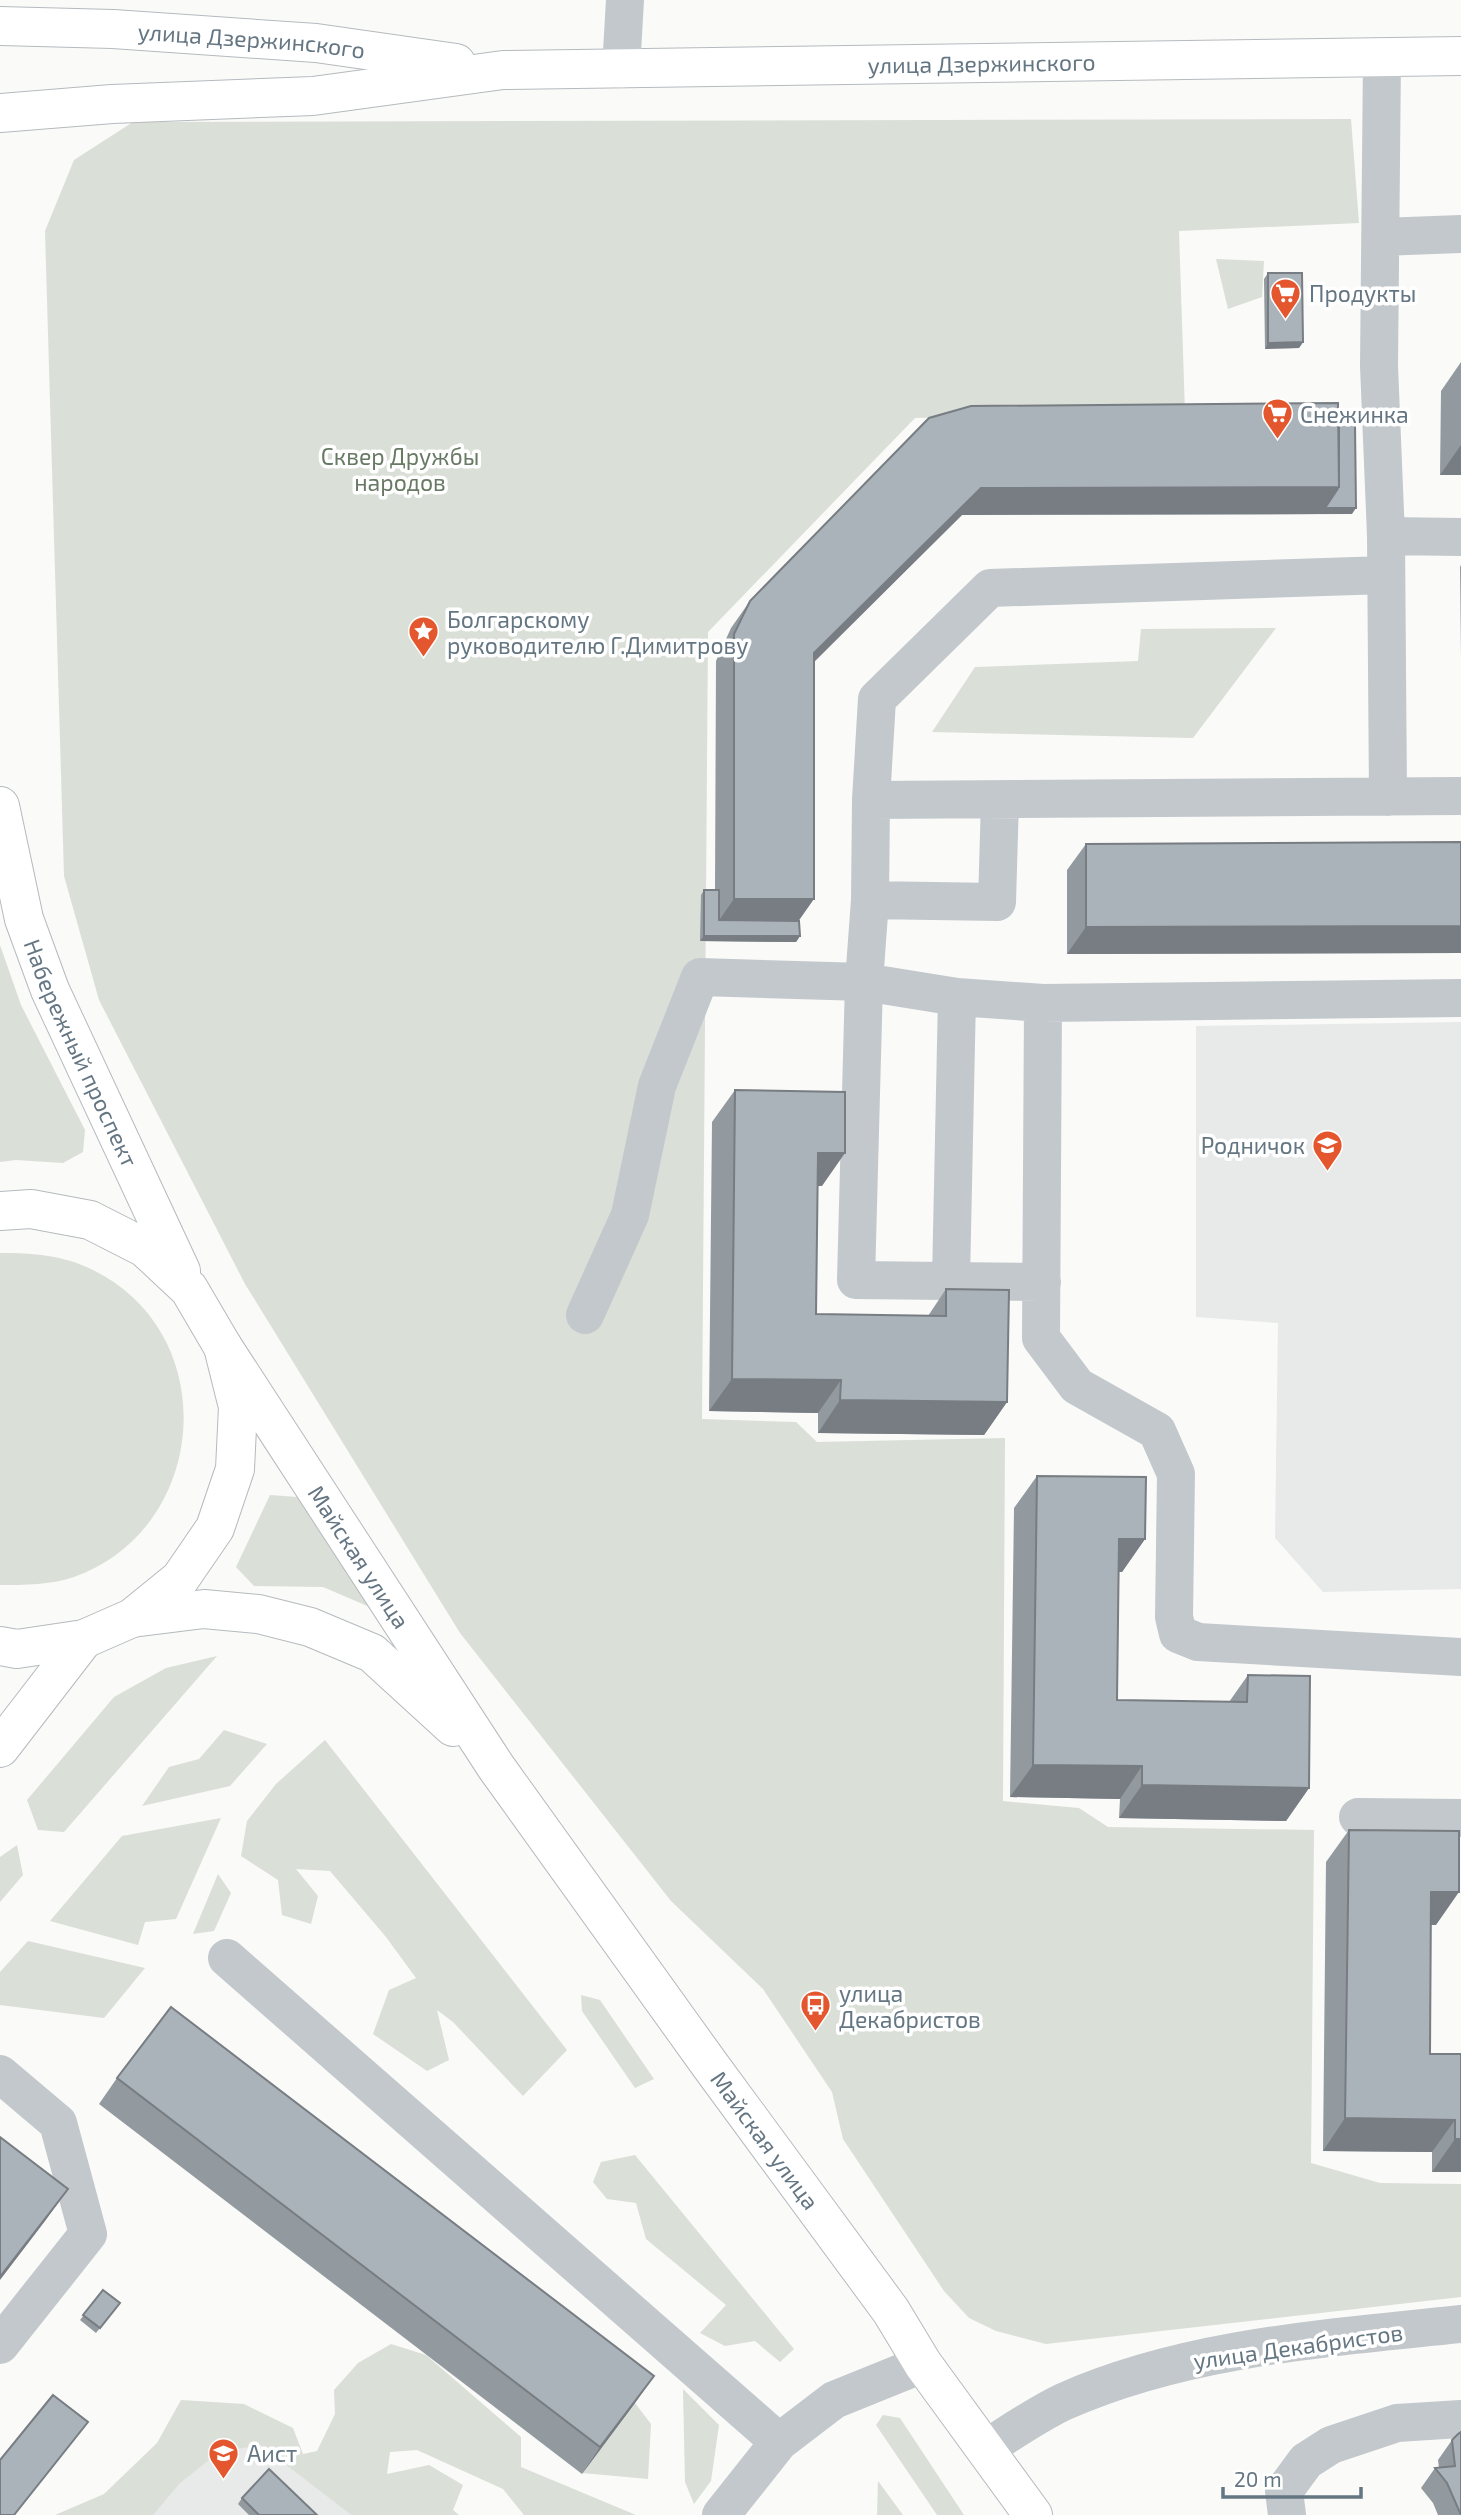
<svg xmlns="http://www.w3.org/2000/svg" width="1461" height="2515" font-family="'Exo 2',sans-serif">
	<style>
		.built { fill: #e8e9e9 }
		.green { fill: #dadfd7 }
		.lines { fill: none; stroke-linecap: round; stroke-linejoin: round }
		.major-casing { stroke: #b5babe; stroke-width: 40 }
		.minor { stroke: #c3c8cc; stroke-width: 38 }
		.major { stroke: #fff; stroke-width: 38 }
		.wall { fill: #929a9f }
		.shaded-wall { fill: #777d82 }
		.building { fill: #aab3b9; stroke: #777d82; stroke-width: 2 }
		.labels { text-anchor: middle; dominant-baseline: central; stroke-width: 7; stroke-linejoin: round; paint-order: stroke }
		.street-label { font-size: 23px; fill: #657683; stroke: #fff }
		.poi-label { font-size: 23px; fill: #657683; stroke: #fff; text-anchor: start }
		.park-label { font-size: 23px; fill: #687a64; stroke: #fff }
	</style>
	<rect width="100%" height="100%" fill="#fafaf8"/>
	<!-- built -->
	<path class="built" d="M1461 1022V1589L1323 1592 1275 1538 1278 1323 1196 1317V1026Z
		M204 2402 351 2515H115Z"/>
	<!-- green -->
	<path class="green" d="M1351 119 1359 223 1179 231 1185 413 915 418 708 632 702 1419 796 1422 817 1442 1005 1438 1003 1801 1079 1808 1108 1827 1314 1830 1311 2163 1380 2183 1461 2184V2297L1046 2344 996 2331 969 2318 944 2291 843 2139 832 2092 763 1989 671 1901 460 1633 245 1284 99 1000 64 876 45 231 74 160 133 122Z
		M1216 259 1264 261 1262 297 1228 309Z
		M1276 628 1193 738 932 732 975 667 1138 661 1141 629Z
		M0 945 21 1005 85 1130 83 1152 63 1163 16 1160 0 1162Z
		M0 1253C33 1253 63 1255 93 1270 224 1334 209 1529 74 1577 50 1585 25 1585 0 1585Z
		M270 1495 297 1497 379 1611 323 1587 254 1586 236 1567Z
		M217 1656 64 1832 38 1830 27 1800 114 1697 166 1668Z
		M224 1730 267 1744 230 1786 142 1806 169 1767 199 1759Z
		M325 1740 567 2050 523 2096 453 2022 437 2010 449 2060 427 2071 373 2034 389 1990 416 1978 386 1937 330 1871 296 1869 318 1896 311 1924 282 1915 278 1880 241 1856 247 1821 276 1784Z
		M221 1818 176 1919 145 1922 138 1945 50 1921 122 1836Z
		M17 1845 23 1875 0 1902V1857Z
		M218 1874 231 1893 214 1931 193 1934Z
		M28 1941 145 1968 104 2018 0 2005V1972Z
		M581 1995 600 2000 654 2079 635 2088 582 2011Z
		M635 2155 794 2349 780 2362 755 2341 725 2346 700 2333 726 2305 646 2239 636 2203 607 2199 593 2182 601 2162Z
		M391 2344 426 2355 521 2437V2467L636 2515H524L503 2489 417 2450 390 2452 387 2474 429 2465 463 2485 453 2510 459 2515H351L260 2445 219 2452 180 2483 153 2515H55L104 2494 157 2443 181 2400 244 2404 293 2428 303 2454 317 2451 335 2414 334 2390 358 2363Z
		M683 2389 719 2425 711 2481 694 2504 685 2482Z
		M635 2403 651 2424 648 2479 582 2473Z
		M883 2415 900 2418 964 2515H937L876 2425Z
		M878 2481 903 2515H877Z"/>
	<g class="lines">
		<defs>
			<g id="major">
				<path id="s1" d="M0 26 113 29 316 43 456 63"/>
				<path id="s2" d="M0 113 112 104 313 96 503 70 1461 56"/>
				<path id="s3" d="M0 806 24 919 50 990 181 1271"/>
				<path d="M0 1211 31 1209 90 1220 145 1248 189 1289 223 1347 238 1407 235 1469 215 1528 180 1579 132 1618 84 1639 17 1649 0 1646"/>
				<path id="s4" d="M223 1347 496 1767 710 2065 891 2311 923 2364 1033 2515"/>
				<path d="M132 1618 204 1609 258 1614 310 1627 372 1653 453 1727"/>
				<path d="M0 1748 84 1639"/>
			</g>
		</defs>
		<!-- major casing -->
		<use href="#major" class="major-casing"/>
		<!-- minor -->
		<path class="minor" d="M1382 57 1379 366 1386 536 1388 797
			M621 69 625 0
			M1381 237 1461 234
			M1386 536 1461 537
			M871 800 1461 796
			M870 900 997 902 1000 800
			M1043 1003 1041 1338 1077 1386 1157 1431 1176 1474 1174 1617 1178 1634 1198 1642 1461 1657
			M951 1280 957 997
			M1042 1282 856 1280 864 982 870 900 871 800 877 699 990 588 1386 575
			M585 1315 630 1215 657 1086 700 977 864 982 957 997 1043 1003 1461 998
			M1358 1817 1461 1818
			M227 1958 779 2442
			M0 2074 58 2123 88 2234 0 2345
			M985 2449C1010 2433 1036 2415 1063 2402 1186 2347 1329 2338 1461 2324
			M721 2515 779 2442 834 2400 923 2364
			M1287 2515 1284 2491 1306 2461 1331 2445 1397 2423 1461 2419"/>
		<!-- major -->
		<use href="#major" class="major"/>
	</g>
	<!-- wall -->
	<path class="wall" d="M1268 273 1303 342 1299 348 1265 349 1264 279Z
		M1461 362V475H1440L1441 391Z
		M929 418 1339 424 1352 514 962 515 814 661 799 921 800 936 796 942 700 941 701 895 704 890H715L716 661 731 628 750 601Z
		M1461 565V657L1460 567Z
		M1461 842V953L1067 954V870L1086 844Z
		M735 1090 822 1186H817L816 1314 928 1316 946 1289 1007 1402 984 1435 818 1433V1413L709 1411 712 1122Z
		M1037 1476 1145 1539 1122 1572H1118L1117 1700 1229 1702 1248 1675 1309 1788 1286 1821 1119 1818 1120 1799 1010 1797 1014 1508Z
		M1349 1830 1436 1925H1431L1430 2054H1461V2172H1432V2152L1323 2151 1326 1862Z
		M117 2078 635 2403 582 2474 99 2104Z
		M103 2290 120 2303 96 2333 80 2320Z
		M1452 2440 1461 2515H1438L1433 2503 1421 2488 1435 2468H1439L1438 2460Z
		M242 2498 317 2515H249L238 2504Z"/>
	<!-- shaded-wall -->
	<path class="shaded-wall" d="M1303 342 1299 348 1265 349 1268 343Z
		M1461 445V475H1440Z
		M1339 487 1321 514 962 515 796 680 814 653 981 488Z
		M1325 508H1356L1352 514H1321Z
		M734 899H814L795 926H715Z
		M1461 926V953L1067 954 1086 927Z
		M704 936H800L796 942 700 941Z
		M818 1153H845L822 1186H795Z
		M732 1379 841 1380 818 1413 709 1411Z
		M840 1400 1007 1402 984 1435 818 1433Z
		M1119 1539H1145L1122 1572 1096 1571Z
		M1033 1765 1142 1766 1120 1799 1010 1797Z
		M1142 1785 1309 1788 1286 1821 1119 1818Z
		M1431 1892H1459L1436 1925H1409Z
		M1345 2118 1455 2120 1432 2152 1323 2151Z
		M1455 2139H1461V2172H1432Z
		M68 2189 45 2221 0 2280V2277Z
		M654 2376 635 2403 582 2474 600 2447Z"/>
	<!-- building -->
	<path class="building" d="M1268 273H1302L1303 342 1268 343Z
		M1338 403 1339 487 981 488 814 653V899H734V634L750 601 929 418 971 406Z
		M1339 424H1355L1356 508H1325L1339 487Z
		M1461 842V926L1086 927V844Z
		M704 890H719V920L799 921 800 936H704Z
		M735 1090 845 1092V1153H818L816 1314 946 1316V1289L1009 1290 1007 1402 840 1400 841 1380 732 1379Z
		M1037 1476 1146 1477 1145 1539H1119L1117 1700 1247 1702 1248 1675 1310 1676 1309 1788 1142 1785V1766L1033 1765Z
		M1349 1830 1459 1831V1892H1431L1430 2054H1461V2139H1455V2120L1345 2118Z
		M171 2007 654 2376 600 2447 117 2078Z
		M0 2137 68 2189 0 2277Z
		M103 2290 120 2303 100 2328 83 2315Z
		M53 2395 88 2422 14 2515H0V2460Z
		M1461 2432V2515L1447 2483 1435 2468 1455 2466 1452 2440 1458 2434Z
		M269 2469 317 2515H259L242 2498Z"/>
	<!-- icons -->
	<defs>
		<symbol id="supermarket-pin" viewBox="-11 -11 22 30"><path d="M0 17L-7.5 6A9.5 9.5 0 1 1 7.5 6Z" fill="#e4572e" stroke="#fff"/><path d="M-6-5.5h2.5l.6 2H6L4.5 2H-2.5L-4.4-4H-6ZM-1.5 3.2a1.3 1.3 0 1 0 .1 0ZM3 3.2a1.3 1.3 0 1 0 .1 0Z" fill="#fff"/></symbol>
		<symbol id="sight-pin" viewBox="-11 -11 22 30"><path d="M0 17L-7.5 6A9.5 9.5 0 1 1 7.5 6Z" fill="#e4572e" stroke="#fff"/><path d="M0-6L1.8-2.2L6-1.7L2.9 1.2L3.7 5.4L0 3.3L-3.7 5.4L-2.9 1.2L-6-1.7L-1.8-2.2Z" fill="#fff"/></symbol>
		<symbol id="school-pin" viewBox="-11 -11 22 30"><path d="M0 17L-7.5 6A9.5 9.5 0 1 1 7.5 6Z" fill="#e4572e" stroke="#fff"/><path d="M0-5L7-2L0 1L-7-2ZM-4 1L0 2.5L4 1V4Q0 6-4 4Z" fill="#fff"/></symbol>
		<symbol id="bus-pin" viewBox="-11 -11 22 30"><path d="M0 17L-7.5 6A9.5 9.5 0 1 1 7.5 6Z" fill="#e4572e" stroke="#fff"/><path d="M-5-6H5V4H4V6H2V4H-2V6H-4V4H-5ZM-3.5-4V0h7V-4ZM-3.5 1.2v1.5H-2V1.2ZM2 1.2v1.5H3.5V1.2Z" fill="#fff"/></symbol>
	</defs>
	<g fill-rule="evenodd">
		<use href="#supermarket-pin" x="1268" y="276" width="35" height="47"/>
		<use href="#supermarket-pin" x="1260" y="396" width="35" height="47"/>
		<use href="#sight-pin" x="406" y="614" width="35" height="47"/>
		<use href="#school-pin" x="1310" y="1128" width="35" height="47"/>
		<use href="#bus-pin" x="798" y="1988" width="35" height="47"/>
		<use href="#school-pin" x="206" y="2436" width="35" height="47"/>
	</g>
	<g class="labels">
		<!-- street labels -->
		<g class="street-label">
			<text stroke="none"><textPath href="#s1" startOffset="252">улица Дзержинского</textPath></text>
			<text stroke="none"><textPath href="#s2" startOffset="984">улица Дзержинского</textPath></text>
			<text stroke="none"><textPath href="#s3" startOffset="261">Набережный проспект</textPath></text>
			<text stroke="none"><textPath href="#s4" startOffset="250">Майская улица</textPath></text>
			<text stroke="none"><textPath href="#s4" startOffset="961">Майская улица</textPath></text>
			<text transform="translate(1298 2346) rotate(-8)">улица Декабристов</text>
		</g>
		<!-- poi labels -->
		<g class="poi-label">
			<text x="1309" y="293">Продукты</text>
			<text x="1300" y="414">Снежинка</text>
			<text x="447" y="619">Болгарскому<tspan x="447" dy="26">руководителю Г.Димитрову</tspan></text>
			<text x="1305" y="1145" text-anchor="end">Родничок</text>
			<text x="839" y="1993">улица<tspan x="839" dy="26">Декабристов</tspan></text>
			<text x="247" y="2453">Аист</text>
		</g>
		<!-- park labels -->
		<g class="park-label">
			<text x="400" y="456">Сквер Дружбы<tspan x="400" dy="26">народов</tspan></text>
		</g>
	</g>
	<!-- scale -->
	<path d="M1223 2487v10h138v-10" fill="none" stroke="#657683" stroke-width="3.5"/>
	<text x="1234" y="2487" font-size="21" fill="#657683" stroke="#ffffff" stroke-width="5" paint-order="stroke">20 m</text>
</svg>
